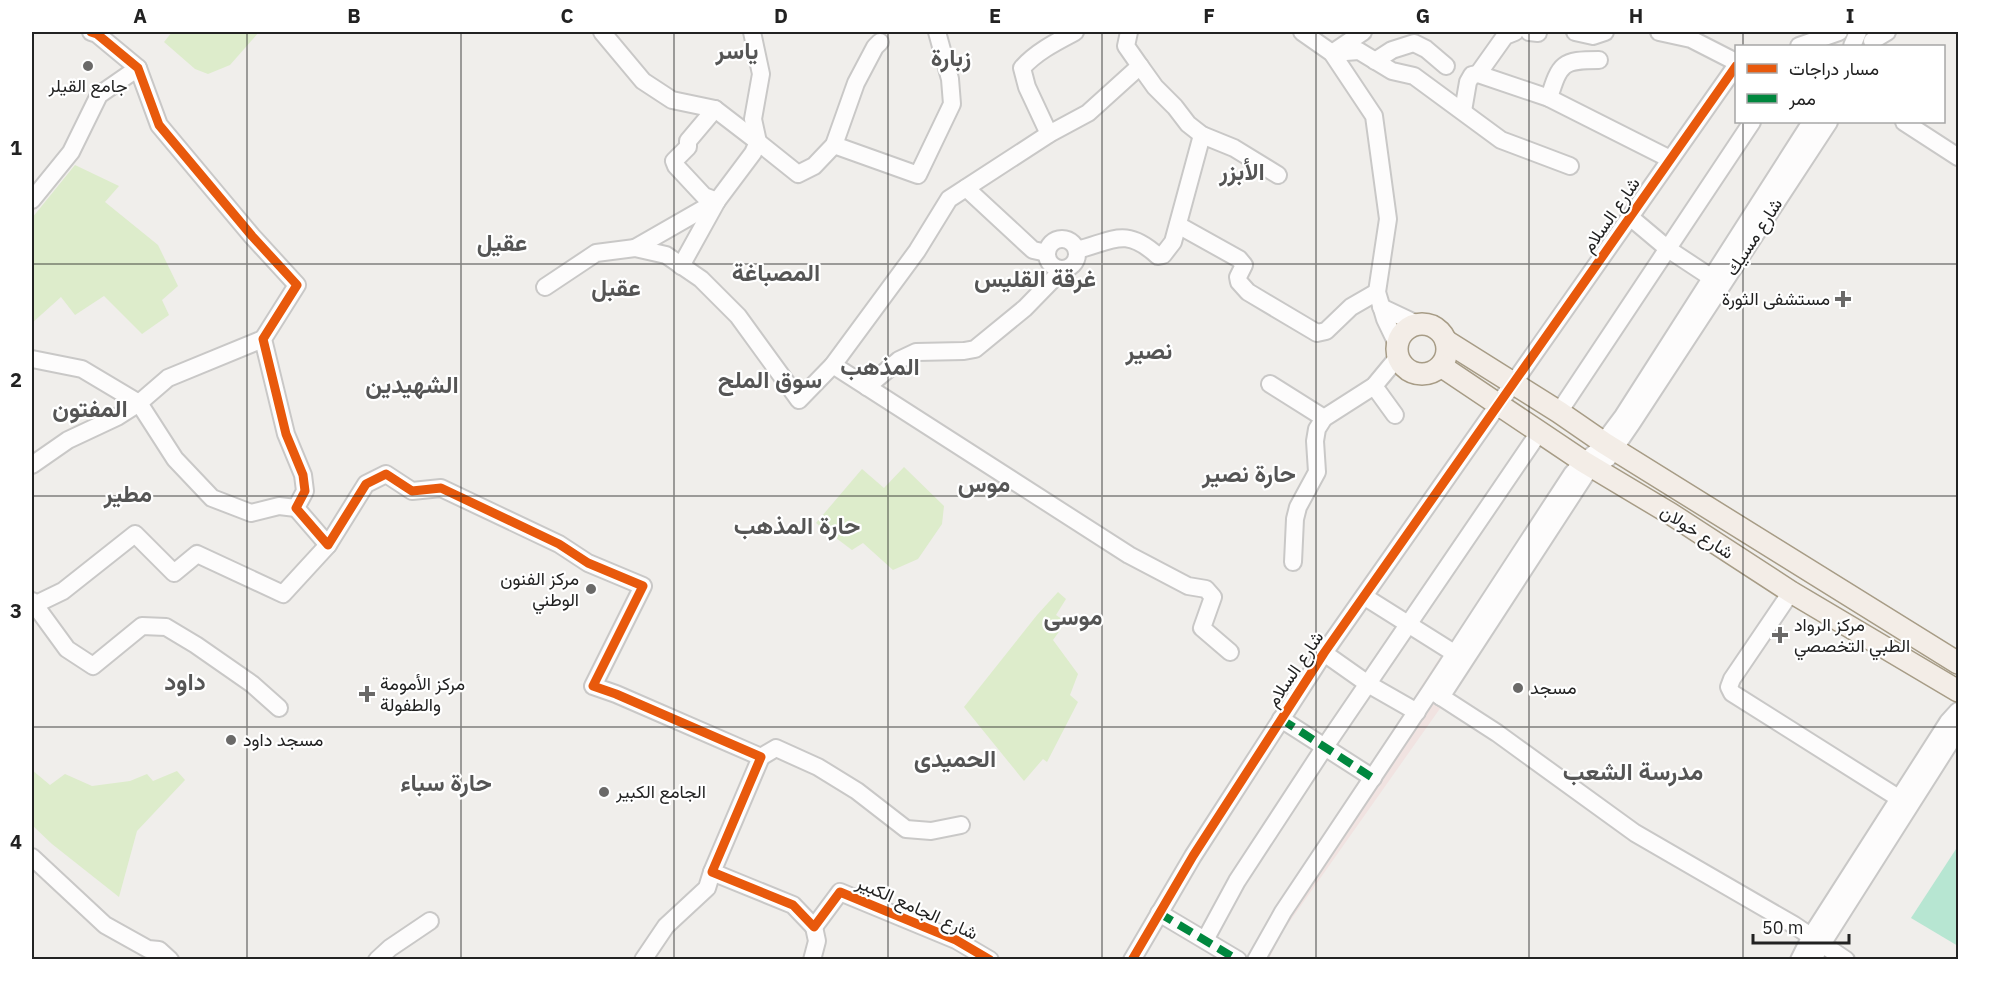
<svg xmlns="http://www.w3.org/2000/svg" width="1990" height="991" viewBox="0 0 1990 991" font-family="'IBM Plex Sans',Vazirmatn,sans-serif">
	<style>
		.commercial { fill: #f1e3e1 }
		.grass { fill: #ddeccb }
		.pitch { fill: #b7e6d2 }
		.lines { fill: none; stroke-linecap: round; stroke-linejoin: round }
		.minor-casing { stroke: #c9c8c7; stroke-width: 20 }
		.major-casing { stroke: #a79c86; stroke-width: 24 }
		.minor { stroke: #fdfcfc; stroke-width: 16 }
		.major { stroke: #f3ede7; stroke-width: 21 }
		.quiet { stroke: #00873e; stroke-width: 8; stroke-dasharray: 15 8; stroke-linecap: butt }
		.cycleway-casing { stroke: #fff; stroke-width: 13 }
		.cycleway { stroke: #e8590c; stroke-width: 9 }
		.grid { fill: none; stroke: #222; stroke-width: 1.5; stroke-opacity: 0.55 }
		.poi-dot { fill: #6a6968; stroke: #fff; stroke-width: 2 }
		.labels { text-anchor: middle; stroke-width: 4.5; stroke-linejoin: round; paint-order: stroke }
		.poi-label { font-size: 18px; fill: #222; stroke: #fff; text-anchor: start }
		.street-label { font-size: 18px; fill: #222; stroke: #fff }
		.district-label { font-size: 24px; font-weight: bold; fill: #555; stroke: #fff }
		.neatline { fill: none; stroke: #222; stroke-width: 2 }
		.grid-label { font-size: 20px; text-anchor: middle; font-weight: bold; fill: #222 }
	</style>
	<rect width="100%" height="100%" fill="#f0eeeb"/>
	<path class="commercial" d="M1446,648L1470,666L1283,931L1269,959L1244,960Z"/>
	<g class="grass">
		<path d="M172,32H259L230,65L208,74L195,69L164,42Z"/>
		<path d="M75,165L119,186L105,202L158,245L178,286L162,300L169,315L142,334L104,296L75,315L61,297L32,323V218Z"/>
		<path d="M904,467L944,506L942,524L918,559L893,570L863,543L852,550L816,523L862,469L884,488Z"/>
		<path d="M1058,592L1066,599L1056,615L1066,622L1053,640L1078,674L1070,695L1078,702L1047,762L1043,759L1024,781L964,707L1037,615Z"/>
		<path d="M32,770L50,785L65,774L92,786L130,781L147,774L153,781L177,771L185,780L137,831L119,897L52,844L32,825Z"/>
	</g>
	<path class="pitch" d="M1958,846V946L1911,918Z"/>
	<g class="lines">
		<defs>
			<g id="minor">
				<path d="M91,32L97,34L138,68L159,125L252,236L297,285L263,339L286,434L303,475L305,491L296,508L328,545L366,484L386,474L412,491L441,488L559,544L588,563L643,586L593,686L616,694L761,757L712,872L793,905L814,927L840,892L956,940L990,960"/>
				<path d="M602,32L643,81L672,100L715,109L758,142"/>
				<path d="M752,32L761,74L753,119L758,142"/>
				<path d="M1302,32L1332,53L1374,116L1388,219L1377,292L1385,319L1397,344"/>
				<path d="M1363,32L1332,53L1359,51L1392,71L1414,76L1501,140L1570,166"/>
				<path d="M1529,32L1538,33"/>
				<path d="M1575,32L1593,36L1605,32"/>
				<path d="M1659,32L1691,39L1736,62"/>
				<path d="M1872,41L1887,32"/>
				<path d="M1799,46L1839,32"/>
				<path d="M1852,46L1858,32"/>
				<path d="M1375,61L1392,50L1414,43L1426,49L1446,66"/>
				<path d="M1140,66L1155,87L1175,107L1188,124L1202,135L1234,148L1278,175"/>
				<path d="M1478,74L1505,36L1515,32"/>
				<path d="M1549,98C1560,63 1562,60 1599,60"/>
				<path d="M715,109L688,141V147L674,161L676,166L704,196L717,201"/>
				<path d="M1463,111L1468,82L1472,75L1478,74L1549,98L1670,159"/>
				<path d="M1904,122L1958,157"/>
				<path d="M1049,134L1027,87L1022,68C1036,52 1056,42 1075,32"/>
				<path d="M834,145L918,175L952,104L950,79L937,32"/>
				<path d="M966,188L1033,250L1047,253"/>
				<path d="M32,200L71,152L99,95L138,68"/>
				<path d="M1630,217L1668,249L1712,278"/>
				<path d="M1178,225L1239,259L1244,265L1238,277L1239,282L1248,292L1317,333L1326,331L1351,307L1377,292"/>
				<circle cx="1062" cy="254" r="15"/>
				<path d="M635,248L717,201"/>
				<path d="M1077,250C1113,241 1125,226 1158,256L1163,255L1173,242L1202,135"/>
				<path d="M681,266L717,201L753,153L758,142L798,174L814,166L834,145L856,83L875,47L880,42"/>
				<path d="M545,287L596,253L635,248L666,255L701,279L738,316L799,400L833,365L917,251L949,199L1049,134L1088,113L1140,66L1126,46L1129,32"/>
				<path d="M1381,307L1417,324"/>
				<path d="M32,359L82,369L139,403L175,459L212,498L251,513L279,506L296,508"/>
				<path d="M833,365L1129,555L1188,586L1206,589L1213,597L1202,628L1230,652"/>
				<path d="M1270,384L1324,418"/>
				<path d="M1374,386L1395,415"/>
				<path d="M867,387L899,360L916,352L964,351L975,349L1025,308L1063,269"/>
				<path d="M1559,412L1752,122"/>
				<path d="M32,465L68,440L117,417L139,403L168,378L263,339"/>
				<path d="M1293,562L1295,519L1298,507L1317,472L1315,441L1317,429L1324,418L1374,386L1398,357"/>
				<path d="M1791,592L1732,679L1729,687L1732,693L1900,799"/>
				<path d="M1365,597L1454,653"/>
				<path d="M32,601L67,649L93,666L142,626L166,627L196,645L252,684L279,708"/>
				<path d="M32,606L63,591L135,534L174,573L197,554L283,594L328,545"/>
				<path d="M1324,653L1368,684L1417,712"/>
				<path d="M1432,691L1497,733L1635,833L1794,925L1846,960"/>
				<path d="M1441,697L1588,471L1608,458L1632,423L1829,122"/>
				<path d="M1281,719L1373,778"/>
				<path d="M761,757L776,748L818,767L857,791L906,829L931,831L961,825"/>
				<path d="M32,857L105,925L148,949L159,950L170,960"/>
				<path d="M1159,913L1238,960"/>
				<path d="M1205,940L1237,881L1324,748L1540,431"/>
				<path d="M377,960L390,948L430,921"/>
				<path d="M643,960L666,926L707,888L712,872"/>
				<path d="M812,960L817,941L814,927"/>
				<path d="M1132,960L1193,856L1324,653L1736,66"/>
				<path d="M1256,960L1283,912L1431,690L1572,474L1581,464L1596,452L1623,416L1811,122"/>
				<path d="M1799,960L1811,936L1948,722L1958,711"/>
				<path d="M1812,960L1958,730"/>
			</g>
			<g id="major">
				<circle cx="1422" cy="349" r="25"/>
				<path d="M1446,341L1559,412L1604,443L1958,663"/>
				<path d="M1441,366L1584,462L1671,514L1791,592L1958,691"/>
			</g>
		</defs>
		<use href="#minor" class="minor-casing"/>
		<use href="#major" class="major-casing"/>
		<use href="#minor" class="minor"/>
		<use href="#major" class="major"/>
		<g class="quiet">
			<path d="M1281,719L1373,778"/>
			<path d="M1159,913L1238,960"/>
		</g>
		<defs>
			<g id="cycleway">
				<path d="M91,32L97,34L138,68L159,125L252,236L297,285L263,339L286,434L303,475L305,491L296,508L328,545L366,484L386,474L412,491L441,488L559,544L588,563L643,586L593,686L616,694L761,757L712,872L793,905L814,927L840,892L956,940L990,960"/>
				<path d="M1132,960L1193,856L1324,653L1736,66"/>
			</g>
		</defs>
		<use href="#cycleway" class="cycleway-casing"/>
		<use href="#cycleway" class="cycleway"/>
	</g>
	<path class="grid" d="M247,32V960M461,32V960M674,32V960M888,32V960M1102,32V960M1316,32V960M1529,32V960M1743,32V46M1743,122V960M32,264H1958M32,496H1958M32,727H1958"/>
	<g class="poi-dot">
		<circle cx="88" cy="66" r="6"/>
		<path d="M1840 290h6v6h6v6h-6v6h-6v-6h-6v-6h6z"/>
		<circle cx="591" cy="589" r="6"/>
		<path d="M1777 626h6v6h6v6h-6v6h-6v-6h-6v-6h6z"/>
		<circle cx="1518" cy="688" r="6"/>
		<path d="M364 685h6v6h6v6h-6v6h-6v-6h-6v-6h6z"/>
		<circle cx="231" cy="740" r="6"/>
		<circle cx="604" cy="792" r="6"/>
	</g>
	<g class="labels">
		<g class="poi-label">
			<text x="88" y="92" text-anchor="middle">جامع القيلر</text>
			<text x="1830" y="305" text-anchor="end">مستشفى الثورة</text>
			<text x="579" y="585" text-anchor="end">مركز الفنون<tspan x="579" dy="21">الوطني</tspan></text>
			<text x="1794" y="631">مركز الرواد<tspan x="1794" dy="21">الطبي التخصصي</tspan></text>
			<text x="380" y="690">مركز الأمومة<tspan x="380" dy="21">والطفولة</tspan></text>
			<text x="1530" y="694">مسجد</text>
			<text x="243" y="746">مسجد داود</text>
			<text x="616" y="798">الجامع الكبير</text>
		</g>
		<g class="street-label">
			<text transform="translate(1611 215) rotate(-55)" y="6">شارع السلام</text>
			<text transform="translate(1754 237) rotate(-57)" y="6">شارع مسيك</text>
			<text transform="translate(1697 532) rotate(33)" y="6">شارع خولان</text>
			<text transform="translate(1295 669) rotate(-56)" y="6">شارع السلام</text>
			<text transform="translate(917 908) rotate(24)" y="6">شارع الجامع الكبير</text>
		</g>
		<g class="district-label">
			<text x="737" y="59">ياسر</text>
			<text x="951" y="66">زبارة</text>
			<text x="1242" y="180">الأبزر</text>
			<text x="502" y="251">عقيل</text>
			<text x="776" y="281">المصباغة</text>
			<text x="1035" y="287">غرقة القليس</text>
			<text x="616" y="296">عقبل</text>
			<text x="1149" y="359">نصير</text>
			<text x="880" y="375">المذهب</text>
			<text x="770" y="388">سوق الملح</text>
			<text x="412" y="393">الشهيدين</text>
			<text x="90" y="417">المفتون</text>
			<text x="1249" y="482">حارة نصير</text>
			<text x="984" y="492">موس</text>
			<text x="128" y="502">مطير</text>
			<text x="797" y="534">حارة المذهب</text>
			<text x="1073" y="625">موسى</text>
			<text x="185" y="690">داود</text>
			<text x="955" y="767">الحميدى</text>
			<text x="1633" y="780">مدرسة الشعب</text>
			<text x="446" y="791">حارة سباء</text>
		</g>
	</g>
	<rect width="1990" height="991" fill="none" stroke="#ffffff" stroke-width="66"/>
	<rect x="1735" y="45" width="210" height="78" fill="#ffffff" stroke="#a7a7a7" stroke-width="1.5"/>
	<rect x="1747" y="64" width="30" height="9" fill="#e8590c" stroke="#a7a7a7" stroke-width="1.5"/>
	<text x="1789" y="75" font-size="18" fill="#222222">مسار دراجات</text>
	<rect x="1747" y="94" width="30" height="9" fill="#00873e" stroke="#a7a7a7" stroke-width="1.5"/>
	<text x="1789" y="105" font-size="18" fill="#222222">ممر</text>
	<path d="M1753 934v9h96v-9" fill="none" stroke="#222222" stroke-width="3"/>
	<text x="1762" y="934" font-size="18" fill="#222222" stroke="#ffffff" stroke-width="4.5" paint-order="stroke">50 m</text>
	<rect x="33" y="33" width="1924" height="925" class="neatline"/>
	<g class="grid-label">
		<text x="140" y="23">A</text>
		<text x="354" y="23">B</text>
		<text x="567" y="23">C</text>
		<text x="781" y="23">D</text>
		<text x="995" y="23">E</text>
		<text x="1209" y="23">F</text>
		<text x="1423" y="23">G</text>
		<text x="1636" y="23">H</text>
		<text x="1850" y="23">I</text>
		<text x="16" y="155">1</text>
		<text x="16" y="387">2</text>
		<text x="16" y="618">3</text>
		<text x="16" y="849">4</text>
	</g>
</svg>
